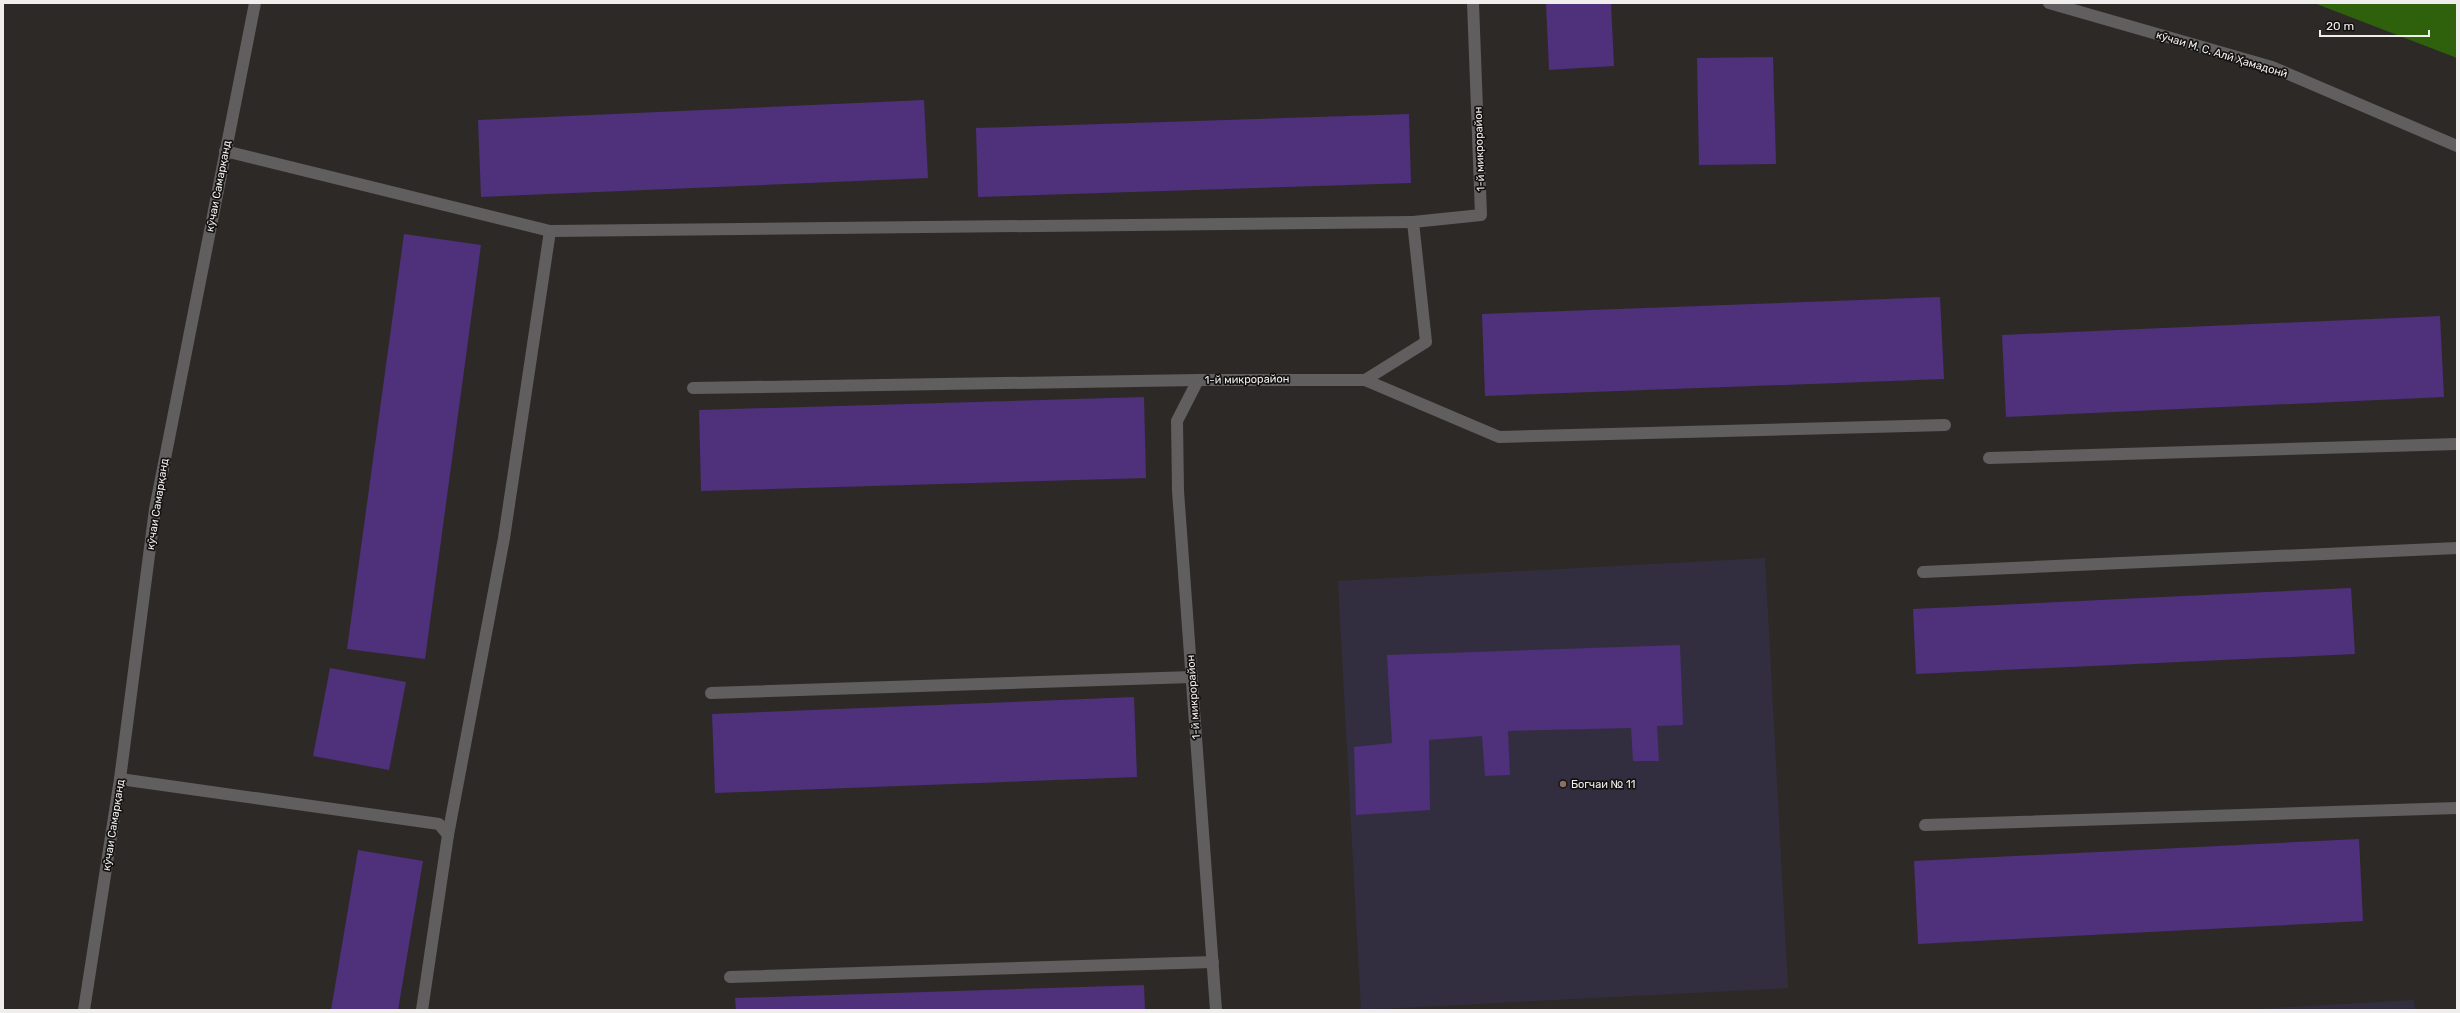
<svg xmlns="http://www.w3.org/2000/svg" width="2460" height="1013" viewBox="0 0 2460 1013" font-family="Rubik,sans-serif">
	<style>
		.education { fill: #332e3f }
		.forest { fill: #2f610d }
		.building { fill: #4e307b }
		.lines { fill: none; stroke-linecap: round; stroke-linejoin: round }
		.minor { stroke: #605e5e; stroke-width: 12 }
		.education-dot { fill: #8d6e63; stroke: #141211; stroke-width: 1.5 }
		.labels { text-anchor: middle; stroke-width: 3.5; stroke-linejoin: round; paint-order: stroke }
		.street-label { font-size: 11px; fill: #f0eeec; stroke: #141211 }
		.poi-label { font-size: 11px; fill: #f0eeec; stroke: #141211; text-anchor: start }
	</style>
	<rect width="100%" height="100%" fill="#2d2927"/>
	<g class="education">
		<path d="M1765,558L1788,988L1361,1010L1338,581Z"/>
		<path d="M2414,1000L2415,1010H2238Z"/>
	</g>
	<path class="forest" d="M2314,3H2457V58Z"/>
	<g class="building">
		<path d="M1546,3H1611L1614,66L1549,70Z"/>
		<path d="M1773,57L1776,164L1699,165L1697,58Z"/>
		<path d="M924,100L928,178L481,197L478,120Z"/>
		<path d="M1409,114L1411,183L978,197L976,128Z"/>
		<path d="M404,234L481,245L425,659L347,649Z"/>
		<path d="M1940,297L1944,379L1485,396L1482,314Z"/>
		<path d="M2440,316L2444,397L2006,417L2002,335Z"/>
		<path d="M1144,397L1146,478L701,491L699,410Z"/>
		<path d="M2351,588L2355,654L1916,674L1913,609Z"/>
		<path d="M1680,645L1683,725L1657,726L1659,761H1633L1631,728L1508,731L1510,775L1485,776L1482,736L1429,740L1430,810L1356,815L1354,747L1392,743L1387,655Z"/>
		<path d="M330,668L406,682L389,770L313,756Z"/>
		<path d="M1134,697L1137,777L715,793L712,714Z"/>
		<path d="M2359,839L2363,921L1918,944L1914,861Z"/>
		<path d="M358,850L423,861L398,1010H331Z"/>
		<path d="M1144,985L1145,1010H736L735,998Z"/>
	</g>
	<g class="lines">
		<g class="minor">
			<path d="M2049,3L2272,67L2457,146"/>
			<path d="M225,151L550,231L1413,222"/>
			<path d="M1365,380L1499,437L1945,425"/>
			<path d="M693,388L1198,380"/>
			<path d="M1989,458L2457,444"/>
			<path d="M1923,572L2457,548"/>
			<path d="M711,693L1192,677"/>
			<path d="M120,779L439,824L448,835L422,1010"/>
			<path d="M1925,825L2457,808"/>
			<path d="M448,835L504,538L550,231"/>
			<path d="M730,977L1213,962"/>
			<path d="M84,1010L120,779L155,509L255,3"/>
			<path d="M1216,1010L1178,491L1177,421L1198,380H1365L1426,342L1413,222L1481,215L1473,3"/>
		</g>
	</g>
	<circle class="education-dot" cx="1563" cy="784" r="4"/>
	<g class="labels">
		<g class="street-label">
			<text transform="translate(2222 54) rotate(17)" y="4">кӯчаи М. С. Алӣ Ҳамадонӣ</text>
			<text transform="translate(1479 149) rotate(-92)" y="4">1-й микрорайон</text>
			<text transform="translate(218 186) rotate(-79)" y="4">кӯчаи Самарқанд</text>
			<text transform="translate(1247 379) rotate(-1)" y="4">1-й микрорайон</text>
			<text transform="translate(157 504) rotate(-81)" y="4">кӯчаи Самарқанд</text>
			<text transform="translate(1193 697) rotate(-94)" y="4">1-й микрорайон</text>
			<text transform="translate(113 825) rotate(-81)" y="4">кӯчаи Самарқанд</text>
		</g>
		<g class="poi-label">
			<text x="1571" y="788">Богчаи № 11</text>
		</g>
	</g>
	<rect width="2460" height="1013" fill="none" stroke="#f0eeec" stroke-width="8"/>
	<path d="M2320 30v6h109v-6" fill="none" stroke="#f0eeec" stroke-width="2"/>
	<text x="2326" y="30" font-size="12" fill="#f0eeec" stroke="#141211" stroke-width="3" paint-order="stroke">20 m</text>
</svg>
